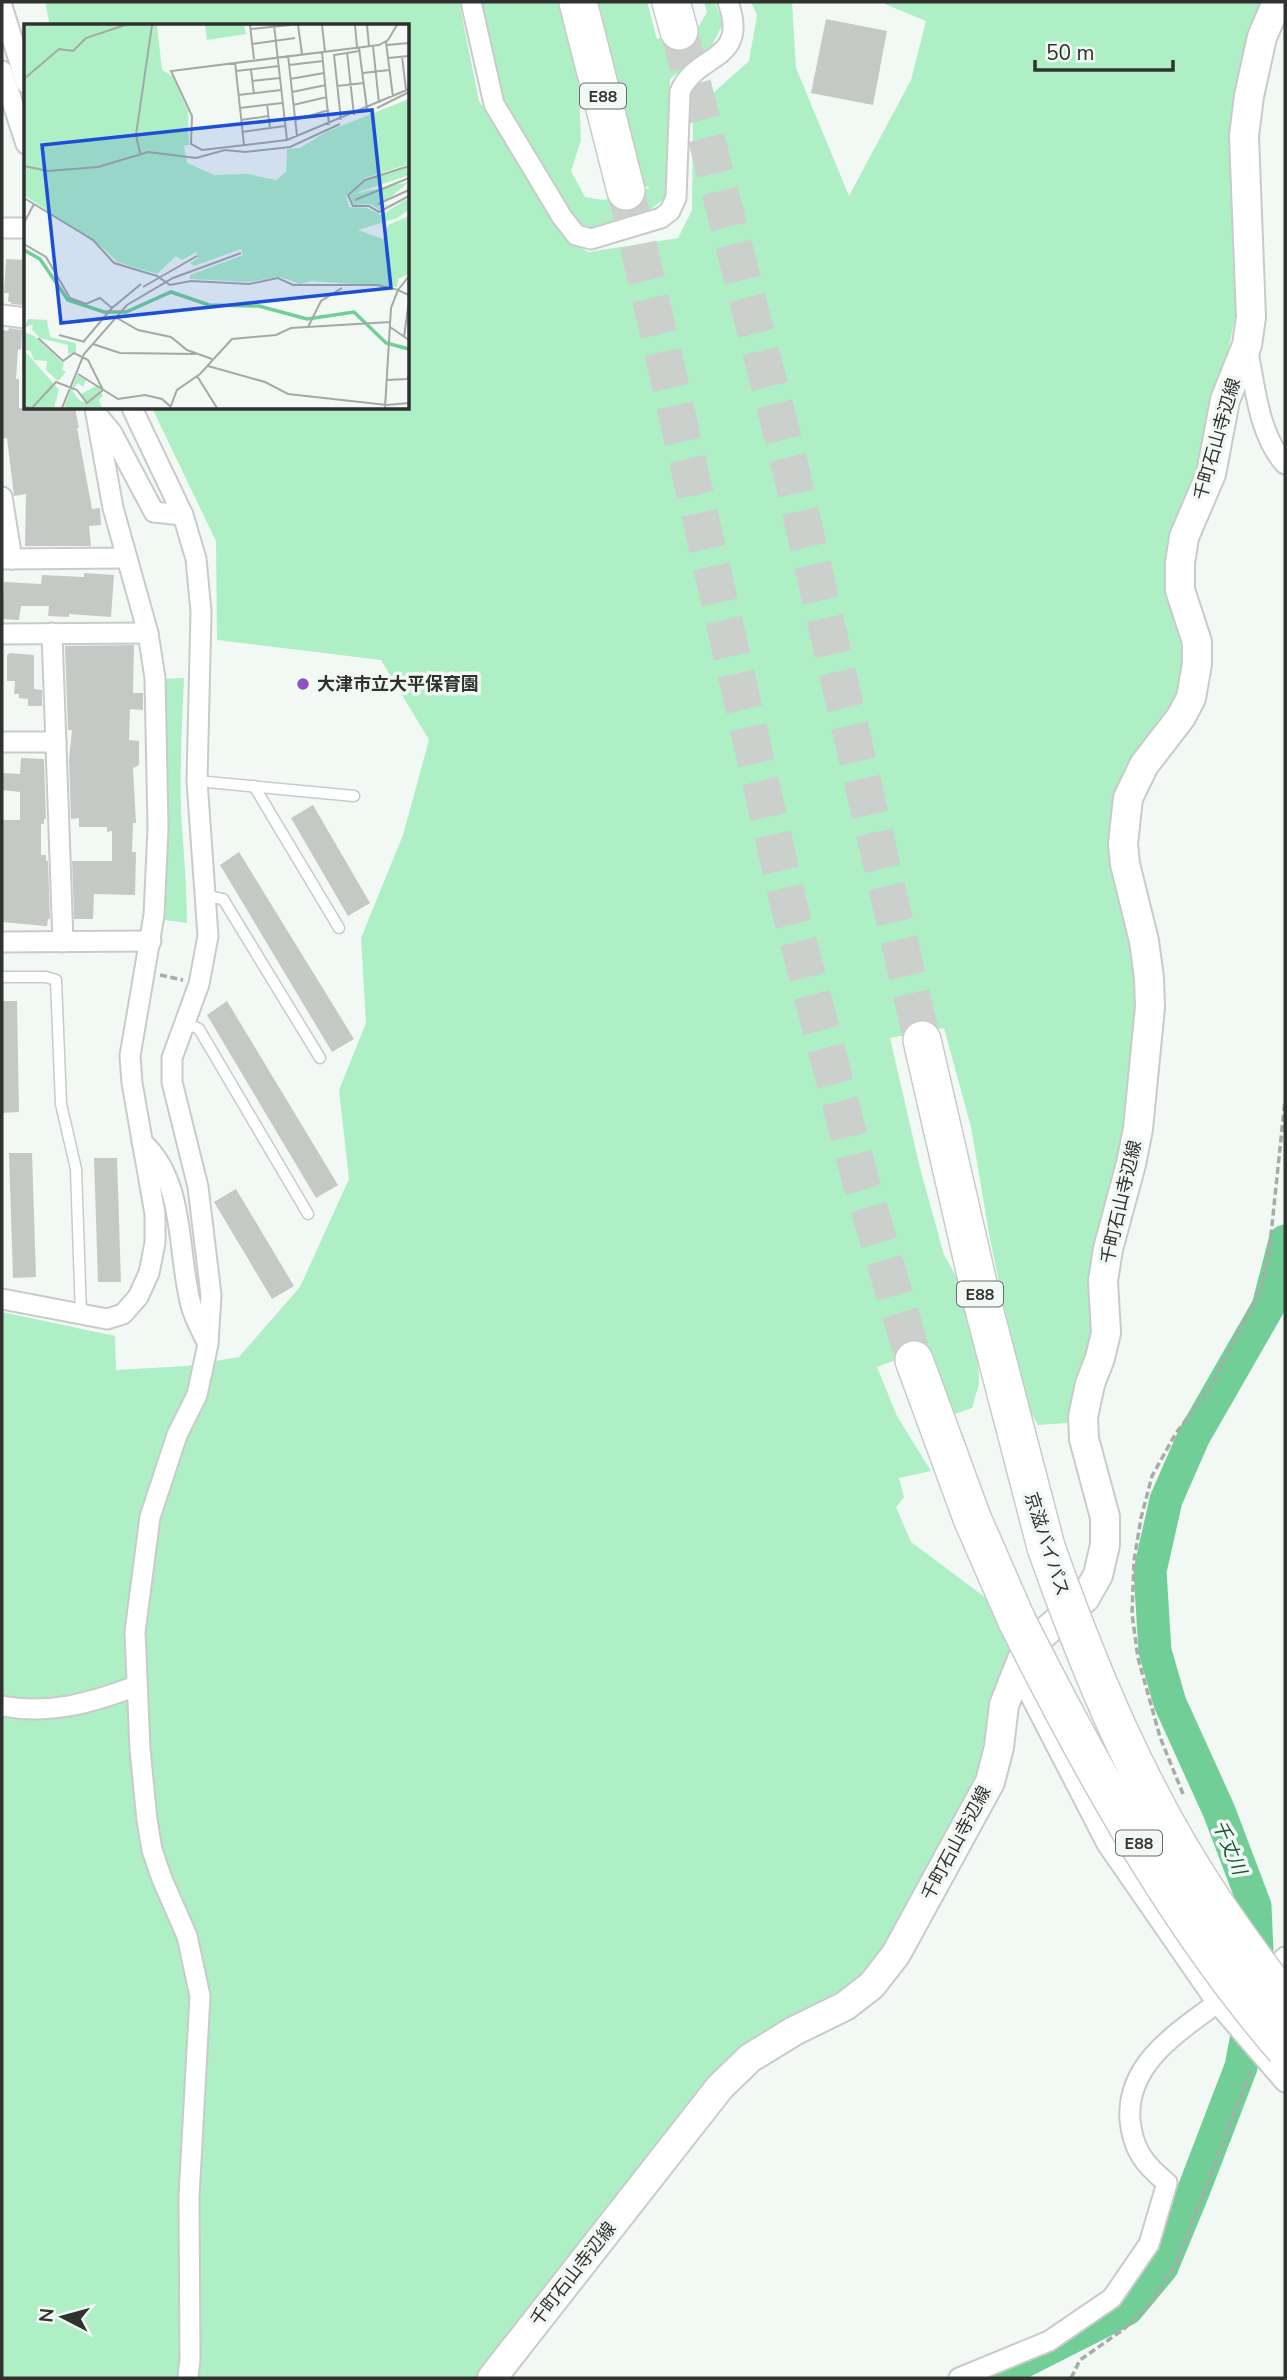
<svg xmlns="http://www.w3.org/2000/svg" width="1287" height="2380" viewBox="0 0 1287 2380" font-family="'Nunito Sans','Noto Sans JP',sans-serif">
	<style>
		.green { fill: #aeefc6 }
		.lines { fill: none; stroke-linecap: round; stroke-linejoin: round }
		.river { stroke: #72ce97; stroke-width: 33 }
		.building { fill: #c4c9c6 }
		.highway-tunnel { stroke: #cbd0cd; stroke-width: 37; stroke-dasharray: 37 18; stroke-linecap: butt }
		.lane-casing { stroke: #c7ccc9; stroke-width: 13 }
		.street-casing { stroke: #c7ccc9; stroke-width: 23 }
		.secondary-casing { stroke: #c7ccc9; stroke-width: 32 }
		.highway-casing { stroke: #c7ccc9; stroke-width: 40 }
		.path { stroke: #a8aca9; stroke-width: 3.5; stroke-dasharray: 7 3.5; stroke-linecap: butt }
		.lane { stroke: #fff; stroke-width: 10 }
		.street { stroke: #fff; stroke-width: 19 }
		.secondary { stroke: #fff; stroke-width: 28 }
		.highway { stroke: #fff; stroke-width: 37 }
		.highway-bridge-casing { stroke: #c7ccc9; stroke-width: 40; stroke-linecap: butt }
		.highway-bridge { stroke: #fff; stroke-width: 37 }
		.poi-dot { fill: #9050c6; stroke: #f2f8f4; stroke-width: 2.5 }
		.labels { text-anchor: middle; stroke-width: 7; stroke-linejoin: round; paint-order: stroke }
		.shield { fill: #f2f8f4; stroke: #6a6d6b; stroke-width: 2 }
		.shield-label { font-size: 16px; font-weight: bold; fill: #303230 }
		.street-label { font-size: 18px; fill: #303230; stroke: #f2f8f4 }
		.poi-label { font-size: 18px; font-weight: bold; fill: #303230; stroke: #f2f8f4; text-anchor: start }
		.water-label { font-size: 19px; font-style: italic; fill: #145936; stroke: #f2f8f4 }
		.inset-river { fill: none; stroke: #72ce97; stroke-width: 3.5 }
		.inset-road { fill: none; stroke: #a4a9a6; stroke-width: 2 }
		.view { fill: #1d4ed8; fill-opacity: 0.15; stroke: #1d4ed8; stroke-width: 3.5 }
		.inset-edge { fill: none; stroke: #303230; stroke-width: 3.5 }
	</style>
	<rect width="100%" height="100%" fill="#f2f8f4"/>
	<g class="green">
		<path d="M45,2H459L479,101L566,241L589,252L678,238L692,210L693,111L749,61L757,15L751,2H792L796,68L849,196L911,80L926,21L880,2H1267L1241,289L1227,356L1209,416L1194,494L1190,649L1181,688L1121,784L1133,943L1136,1020L1129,1104L1097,1321L1075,1411L1067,1423L1038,1425L1024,1401L990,1239L971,1127L944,1028L890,1038L920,1168L944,1255L961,1285L978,1349L979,1384L972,1408L952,1415L937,1389L929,1348L877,1367L897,1416L931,1471L899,1478L904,1497L896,1507L911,1542L986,1598L1012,1656L983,1764L957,1822L895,1938L851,1985L787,2018L726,2067L477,2378H2V1312L115,1336L116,1370L187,1366L239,1357L300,1287L349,1179L339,1090L366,1023L361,938L403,835L429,740L381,660L217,640L216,541L152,408H408V26H50Z"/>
		<path d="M477,2H560L578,70L581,140L571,171L585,197L604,200L650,188L640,183L595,2H647L657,39L698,28L707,12L704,2H715L723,24L712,45L670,79L666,198L642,215L584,229L552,192L498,97Z"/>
		<path d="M184,678C182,722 180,765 181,809C183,847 187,885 187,923L165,920C170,839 164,760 160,679Z"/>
	</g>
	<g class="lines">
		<path class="river" d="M991,2378L1127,2309L1162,2267L1193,2192L1241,2067L1258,1976L1255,1906L1219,1811L1170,1703L1155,1651L1150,1571L1166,1500L1194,1436L1268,1307L1285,1241"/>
	</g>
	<g class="building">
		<path d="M826,19L887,31L873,105L811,93Z"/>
		<path d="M6,259L26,260V304L23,305L11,304V302H8L9,293H4Z"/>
		<path d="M9,328L22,330L21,350L18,349L16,379H19V408H75L79,428H77L92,509L100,508L101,525L89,526L91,546H25L26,494L14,496L7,438L2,439V330L8,331Z"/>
		<path d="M84,573L114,575L111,617L69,614V617L48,616L49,606H21L19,620L2,619L4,582L41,584L42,575L84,577Z"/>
		<path d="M134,645L133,693H143V710L130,709L129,740L139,741V765L133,768L136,823H133L132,852H136L135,895L94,894L93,919H74L72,861H112V831L107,832V827H79V818L71,819L69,759L72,730H68L65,646Z"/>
		<path d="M10,653L34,655V689L42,690V706H28V699L19,698V694H14L15,681H7V655Z"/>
		<path d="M21,758L44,759L46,819H44V824H41V855H46V861H48L50,919H48L47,926H45L2,922V820H20V792L2,790V773L20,774Z"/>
		<path d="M313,805L370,903L348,916L291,818Z"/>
		<path d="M239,852L354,1039L332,1052L220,865Z"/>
		<path d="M2,1001H17L19,1112L2,1113Z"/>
		<path d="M227,1001L338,1185L316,1198L207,1015Z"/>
		<path d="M9,1153H32L36,1277L13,1278Z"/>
		<path d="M94,1158H117L121,1282H98Z"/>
		<path d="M236,1189L294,1286L272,1299L214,1202Z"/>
	</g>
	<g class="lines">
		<g class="highway-tunnel">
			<path d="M679,31L788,458L922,1040"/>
			<path d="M626,191L788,902L859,1175L914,1360"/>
		</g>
		<defs>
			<g id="lane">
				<path d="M197,781L354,796"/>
				<path d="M254,786L339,928"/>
				<path d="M206,896L223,899L320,1058"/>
				<path d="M2,977H46L56,980L61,1104L76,1169L81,1315"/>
				<path d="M184,1022L199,1029L308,1214"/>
			</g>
			<g id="street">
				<path d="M471,2L494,104L562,217L576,235L591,239L661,218L670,211L676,198L680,92C696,52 750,63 728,2"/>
				<path d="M2,6L26,83"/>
				<path d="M2,71L26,144"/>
				<path d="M2,228H26"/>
				<path d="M2,315L26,318"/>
				<path d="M1247,347C1255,385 1258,434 1285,464"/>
				<path d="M132,408L183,515L196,559L201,612L197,781L208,936L199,984L172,1058V1082L198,1187L211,1295L208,1344L197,1395L177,1435L150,1517L135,1632L140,1749L147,1820L152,1850L162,1879L187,1936L200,1996L189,2197L190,2359L188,2378"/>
				<path d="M99,417L112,433L154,512L183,515"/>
				<path d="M2,497L12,559"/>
				<path d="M2,559L127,558"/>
				<path d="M52,633L63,942"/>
				<path d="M2,634L148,633"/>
				<path d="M2,742H56"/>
				<path d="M2,942L151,941"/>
				<path d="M142,1142C186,1181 177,1253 191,1305C194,1317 200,1328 206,1340"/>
				<path d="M2,1299L107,1319L123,1314L138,1297L149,1273L155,1243V1214L132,1083L130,1056L154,915L158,828L155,678L148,633L113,508L95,408"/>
				<path d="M1013,1679L1029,1693L1107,1844L1217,2003"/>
				<path d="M2,1706C49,1715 91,1703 136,1686"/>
				<path d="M1285,1957L1282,1960L1285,1965"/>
				<path d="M959,2378L1049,2341L1112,2298L1149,2244L1167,2183C1144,2164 1133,2150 1130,2120C1126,2064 1177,2033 1217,2003L1285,2082"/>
			</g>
			<path id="secondary" d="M492,2378L720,2087L750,2058L794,2031L845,2006L872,1985L896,1954L990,1782L999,1747L1004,1705L1023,1657L1044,1633L1085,1598L1098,1575L1105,1545V1517L1084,1439L1083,1417L1090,1384L1100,1358L1106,1333L1103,1281L1108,1249L1131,1164L1138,1129L1150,1007L1149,978L1144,941L1125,864L1123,844L1128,798L1144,765L1181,717L1191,698L1197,664V642L1180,590V563L1184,537L1211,474L1225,400L1247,345L1251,317L1244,136L1249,96L1262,37L1277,2"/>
			<g id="highway">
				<path d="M578,2L626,191"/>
				<path d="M671,2L679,31"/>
				<path d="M922,1040L982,1301L1046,1547"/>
				<path d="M914,1360L972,1518L1017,1621"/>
			</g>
		</defs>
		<use href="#lane" class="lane-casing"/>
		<use href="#street" class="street-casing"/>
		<use href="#secondary" class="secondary-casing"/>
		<use href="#highway" class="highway-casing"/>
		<g class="path">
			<path d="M160,975L183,980"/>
			<path d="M1183,1794L1160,1737L1138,1658L1132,1614L1134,1561L1141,1518L1152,1476L1176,1433L1210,1388L1261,1290L1269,1254L1285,1100"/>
			<path d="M1071,2378L1080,2360L1124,2329L1152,2302L1178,2260L1251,2070"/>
		</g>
		<use href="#lane" class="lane"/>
		<use href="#street" class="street"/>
		<use href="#secondary" class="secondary"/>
		<use href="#highway" class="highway"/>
		<defs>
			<g id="highway-bridge">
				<path d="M1046,1547C1089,1669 1139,1790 1211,1898C1234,1933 1260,1967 1285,2002"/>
				<path d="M1017,1621C1092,1770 1176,1923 1285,2049"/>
			</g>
		</defs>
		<use href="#highway-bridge" class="highway-bridge-casing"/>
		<use href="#highway-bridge" class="highway-bridge"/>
	</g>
	<circle class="poi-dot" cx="303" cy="684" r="7"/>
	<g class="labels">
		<g class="shield">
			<rect x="580" y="83.5" width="46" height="25" rx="5"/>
			<rect x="957" y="1281.5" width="46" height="25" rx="5"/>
			<rect x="1116" y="1830.5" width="46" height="25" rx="5"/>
		</g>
		<g class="shield-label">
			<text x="603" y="102">E88</text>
			<text x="980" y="1300">E88</text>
			<text x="1139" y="1849">E88</text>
		</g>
		<g class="street-label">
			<text transform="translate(1217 439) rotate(-74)" y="6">千町石山寺辺線</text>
			<text transform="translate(1121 1202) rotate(-77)" y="6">千町石山寺辺線</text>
			<text transform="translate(1047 1544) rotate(72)" y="6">京滋バイパス</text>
			<text transform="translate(956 1843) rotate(-62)" y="6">千町石山寺辺線</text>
			<text transform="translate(573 2274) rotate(-52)" y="6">千町石山寺辺線</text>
		</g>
		<g class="poi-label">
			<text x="317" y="690">大津市立大平保育園</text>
		</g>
		<g class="water-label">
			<text transform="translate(1230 1847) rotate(67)" y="7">千丈川</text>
		</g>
	</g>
	<g transform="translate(24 24)">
		<rect width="385" height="385" fill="#f2f8f4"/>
		<path d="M0,1H133L138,46L148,52L164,87L165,121L160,122L163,139L190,151L223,150L252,156L262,148L263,125L276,124L302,108L385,75V140L341,154L322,171L325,183L343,184L357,191L385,174V186L373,194L334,206L359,215L364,201L385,192V250L374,255L373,263L288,257L276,260L256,253L223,258L166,255V251L219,231L217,225L170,242L166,239L174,234L172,228L158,236L152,232L133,250L93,238L80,225L0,171ZM181,1H220L222,10L183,16ZM385,142V151L329,170L385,158L354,183L366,180L355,186L347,180L330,181L325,170L342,156ZM4,295L23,296L26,313L52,319V328L44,330V321L16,314L8,306L9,300L0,304ZM1,308L10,312L40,340L38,346L42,348L34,357L22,346L23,337L10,336L6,326L1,327L35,366L30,384H0ZM53,351L62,356L59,363L54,359L48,366L56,377L62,378L57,370L74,361L79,372L75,376L78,384H40Z" fill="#aeefc6"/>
		<path class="inset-river" d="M0,226L16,235L44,276L80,288H102L147,268L185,281L235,282L283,295L330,288L362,319L385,325"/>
		<path class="inset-road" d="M226,1L230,35M250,1L263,116M274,1L278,30M298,1L301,27M331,1L333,23M343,1L345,22M373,1L364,16L355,21L147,47L168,92L167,120L178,126L263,116L385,65M227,5L266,1M362,18L369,73M228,20L271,14M363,21L385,19M349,22L355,79M335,24L343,85M298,28L305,101M323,28L330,91M264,31L273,112M378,32L382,66M364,34L385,32M211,38L220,121M265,41L299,37M227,46L230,70M212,47L255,42M339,49L365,46M0,55L35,25L49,27L62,14L101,1M266,55L300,49M228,57L256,54M313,62L340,59M268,68L302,61M214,71L257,66M243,80L246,104M269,81L303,73M216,84L258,79M353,84L385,68M217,96L245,92M271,96L305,86M317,96L310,31L335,27M218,108L261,102M116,129L112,111L128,1M0,142L24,147L74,143L124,128L172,134L201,126L221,128L266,123L316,100M385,142L341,156L324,171L329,182H345L355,188L385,172M0,174L69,216L90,239L133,252L146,261L167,257L225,260L254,254L269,261H353L374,266L385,252M331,176L385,154M354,180L385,166M0,199L10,180M0,220L22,233L46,274L62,280L76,274L88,284L60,317M119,263L173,232M88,284L117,260M93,294L114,306L147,313L163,326L188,335M284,303L297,277L318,264M366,303L385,316M35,311L61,318M380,313L385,276M69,320L96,329L172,330M184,342L241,358L264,370L363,381L385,379M54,350L94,375L121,371L138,375L147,383M173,352L193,384M363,356L383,355L385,351M0,383L8,384L32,358L53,366L63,379L79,366L64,336L50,329L39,337L14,314M38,384L60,330L103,281L149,254L217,229M146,384L153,366L176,350L208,315L252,311L267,304L366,298M361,384L367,284L374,266L385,271"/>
		<path class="view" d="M348,86L367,264L37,299L18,121Z"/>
		<rect width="385" height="385" class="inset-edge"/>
	</g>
	<rect width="1287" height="2380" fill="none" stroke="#303230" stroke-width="7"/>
	<g transform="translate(63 2317) rotate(276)" stroke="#f2f8f4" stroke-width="5" paint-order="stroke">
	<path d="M0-5L12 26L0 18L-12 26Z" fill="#303230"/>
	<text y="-10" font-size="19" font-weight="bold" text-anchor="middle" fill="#303230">N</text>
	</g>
	<path d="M1035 60v10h138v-10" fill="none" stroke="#303230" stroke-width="3.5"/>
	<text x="1046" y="60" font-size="21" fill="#303230" stroke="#f2f8f4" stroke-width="5" paint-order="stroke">50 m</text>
</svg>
